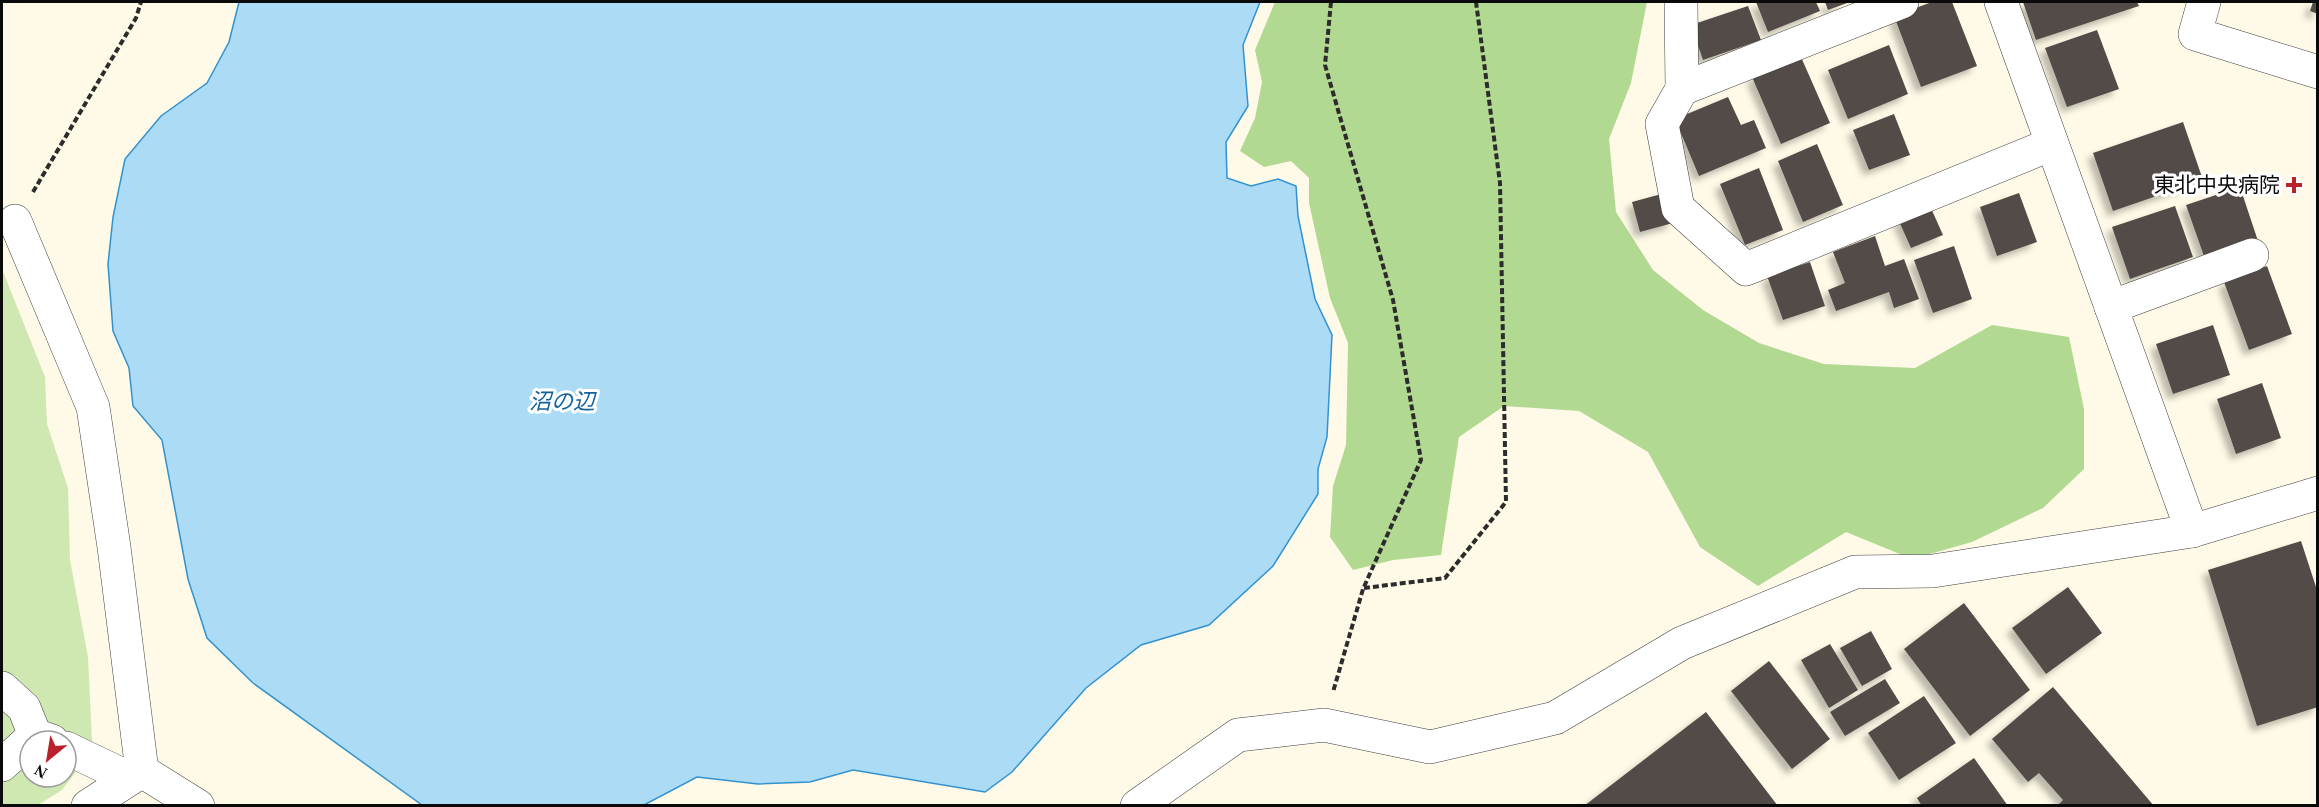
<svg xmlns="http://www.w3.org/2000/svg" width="2319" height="807" viewBox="0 0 2319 807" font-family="'Times New Roman','Noto Sans JP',serif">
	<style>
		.green { fill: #cfe8b2; fill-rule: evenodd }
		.forest { fill: #b2d991 }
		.water { fill: #acdbf6; stroke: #3292ce; stroke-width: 1.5 }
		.building { fill: #534b46; filter: url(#shadow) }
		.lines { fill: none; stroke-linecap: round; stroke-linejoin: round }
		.minor-casing { stroke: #3d3d3d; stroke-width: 34 }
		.path { stroke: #2c2c2c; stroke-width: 4; stroke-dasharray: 6 3; stroke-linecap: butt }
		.minor { stroke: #fff; stroke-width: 33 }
		.poi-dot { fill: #ba222b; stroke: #fff; stroke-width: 2 }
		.labels { text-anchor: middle; stroke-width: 6; stroke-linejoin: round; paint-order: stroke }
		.poi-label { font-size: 21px; fill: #0a0a0a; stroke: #fff; text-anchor: end }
		.water-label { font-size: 22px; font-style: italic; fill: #14629b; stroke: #fff }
	</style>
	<defs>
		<filter id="shadow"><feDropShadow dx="-5.5" dy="5.5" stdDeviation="3" flood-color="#0004"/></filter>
	</defs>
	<rect width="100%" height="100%" fill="#fffae7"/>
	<path class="green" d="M2,269L45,377L47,424L68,488L70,560L88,657L92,740L87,758L62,790L38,805H2ZM30,741H66V777H30Z"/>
	<path class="forest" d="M1275,2H1647L1631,83L1609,139L1616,212L1653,270L1703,310L1759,343L1824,364L1915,368L1992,325L2069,337L2084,409V469L2043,508L1972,542L1912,559L1846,532L1758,586L1700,547L1648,452L1579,411L1504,406L1459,437L1441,555L1393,560L1353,570L1330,537L1333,486L1346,445L1348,343L1330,298L1309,203V178L1291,161L1264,167L1240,151L1255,118L1262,82L1255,50Z"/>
	<path class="water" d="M239,2H1260L1243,45L1248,106L1226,142L1227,178L1251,186L1278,179L1296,186L1298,216L1315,299L1332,335L1327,437L1318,469V494L1273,566L1209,625L1141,645L1086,688L1012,772L985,792L853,770L810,782L758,784L697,777L644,805H422L253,683L207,638L188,579L162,440L133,406L129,368L113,331L108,264L113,217L125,159L161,116L207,83L229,42Z"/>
	<g class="building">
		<path d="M1756,2H1816L1820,11L1768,32Z"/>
		<path d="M1825,2H1850L1828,10Z"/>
		<path d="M1932,2H1952L1977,66L1921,87L1894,16Z"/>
		<path d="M2023,2H2137L2139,6L2036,40Z"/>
		<path d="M2313,2H2318V14L2310,11Z"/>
		<path d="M1748,6L1761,40L1703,60L1691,25Z"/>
		<path d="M2097,30L2119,89L2067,107L2045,48Z"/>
		<path d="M1889,45L1908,94L1848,119L1828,70Z"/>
		<path d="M1801,57L1830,123L1781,144L1752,77Z"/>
		<path d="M1728,97L1741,125L1754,120L1766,148L1699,176L1675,119Z"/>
		<path d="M1894,114L1910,155L1869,170L1853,130Z"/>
		<path d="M2183,122L2203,180L2113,211L2093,153Z"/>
		<path d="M1817,144L1843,205L1803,222L1778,161Z"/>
		<path d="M1759,168L1783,230L1745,245L1720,184Z"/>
		<path d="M2240,187L2258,241L2205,259L2186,205Z"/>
		<path d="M1665,193L1673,223L1640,232L1632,202Z"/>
		<path d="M2019,193L2037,242L1997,256L1980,207Z"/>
		<path d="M1930,206L1943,235L1911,248L1898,219Z"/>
		<path d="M2175,206L2193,257L2130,279L2112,227Z"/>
		<path d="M1875,236L1885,266L1904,259L1919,299L1894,308L1889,292L1836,311L1828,290L1845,283L1833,252Z"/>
		<path d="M1954,246L1972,299L1933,313L1914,260Z"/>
		<path d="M1810,262L1825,306L1783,320L1767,276Z"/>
		<path d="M2267,266L2292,334L2249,350L2224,282Z"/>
		<path d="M2213,325L2230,375L2173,394L2156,344Z"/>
		<path d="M2262,383L2281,438L2236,454L2217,399Z"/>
		<path d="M2301,541L2318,593V707L2257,726L2208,570Z"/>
		<path d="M2068,587L2102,633L2046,674L2012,628Z"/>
		<path d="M1964,603L2030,690L1970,736L1904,649Z"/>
		<path d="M1871,631L1892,669L1862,686L1840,648Z"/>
		<path d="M1830,644L1858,690L1829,708L1801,660Z"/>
		<path d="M1769,661L1830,739L1792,769L1731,691Z"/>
		<path d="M1885,679L1900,703L1845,736L1830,712Z"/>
		<path d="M2053,687L2154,806H2057L2063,800L2039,773L2028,782L1992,739Z"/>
		<path d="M1924,696L1956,743L1899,780L1868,733Z"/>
		<path d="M1706,712L1778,806H1584Z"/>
		<path d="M1974,758L2008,806H1922L1917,798Z"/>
	</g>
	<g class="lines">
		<defs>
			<g id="minor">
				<path d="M1681,2L1682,89"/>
				<path d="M1902,2L1682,89L1662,124L1678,208L1746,269L2052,144"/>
				<path d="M2001,2L2192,531"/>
				<path d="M2204,2L2195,34L2318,72"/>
				<path d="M15,221L93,407L114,547L142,771"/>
				<path d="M2111,307L2252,255"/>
				<path d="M2,688L24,708L35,735L52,741"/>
				<path d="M66,748L129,778"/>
				<path d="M2,765L35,735"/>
				<path d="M88,806L142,771L198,806"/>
				<path d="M1137,806L1238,735L1324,725L1430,747L1555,718L1682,643L1855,572L1933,571L2192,531L2318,493"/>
			</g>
		</defs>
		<use href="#minor" class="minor-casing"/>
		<g class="path">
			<path d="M1331,2L1325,65L1393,300L1421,460L1363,589L1333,692"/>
			<path d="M33,192L136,18L141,2"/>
			<path d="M1364,588L1445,578L1506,502L1500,183L1476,2"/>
		</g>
		<use href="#minor" class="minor"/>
	</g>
	<path class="poi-dot" d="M2291 176h6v6h6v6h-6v6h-6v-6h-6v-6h6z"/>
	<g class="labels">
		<g class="poi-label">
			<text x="2280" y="192">東北中央病院</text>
		</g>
		<g class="water-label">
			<text x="562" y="409">沼の辺</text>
		</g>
	</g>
	<rect width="2319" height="807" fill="none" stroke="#0a0a0a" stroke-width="6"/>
	<g transform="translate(48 759) rotate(210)"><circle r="28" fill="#ffffff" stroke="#9d9d9d" stroke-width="1.5"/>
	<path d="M0-4.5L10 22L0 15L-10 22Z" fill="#ba222b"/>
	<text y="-9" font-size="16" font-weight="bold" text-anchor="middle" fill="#0a0a0a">N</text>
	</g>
</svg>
